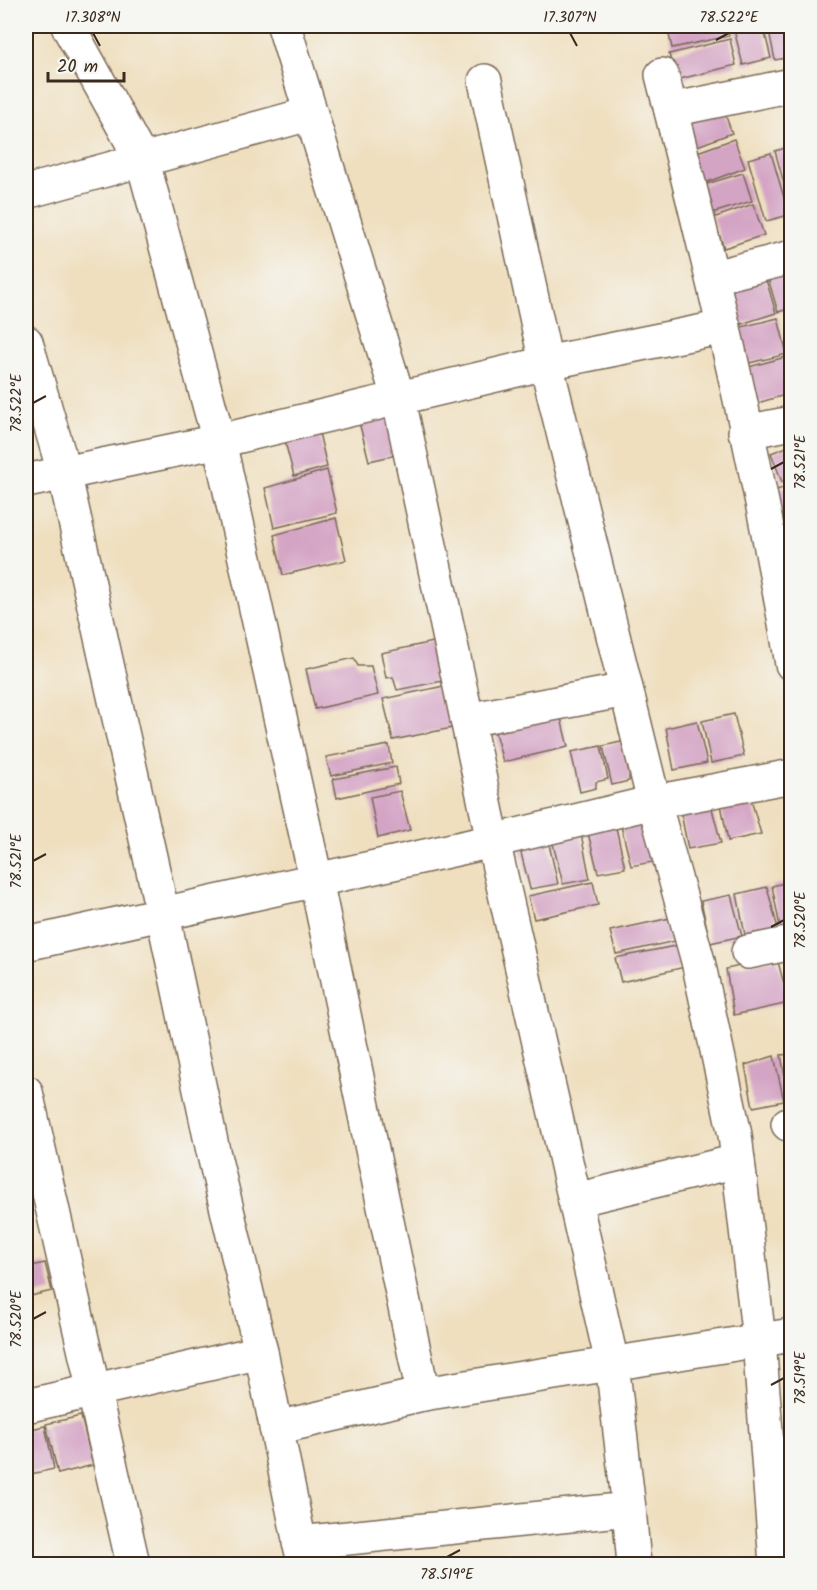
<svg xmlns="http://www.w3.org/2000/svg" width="817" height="1590" viewBox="0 0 817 1590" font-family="Kalam,sans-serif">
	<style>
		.building { fill: #d4a4c5 }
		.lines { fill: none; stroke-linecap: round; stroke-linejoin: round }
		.minor-casing { stroke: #7a6956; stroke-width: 36 }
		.minor { stroke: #fff; stroke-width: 33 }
		.ticks { fill: none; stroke: #3b2a1e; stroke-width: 2 }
		.neatline { fill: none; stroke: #3b2a1e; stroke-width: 2 }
		.ticks-label { font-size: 15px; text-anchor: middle; fill: #3b2a1e }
	</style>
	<rect width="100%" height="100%" fill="#f6f6f2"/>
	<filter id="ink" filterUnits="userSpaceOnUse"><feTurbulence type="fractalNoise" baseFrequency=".0167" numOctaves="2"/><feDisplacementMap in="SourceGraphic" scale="12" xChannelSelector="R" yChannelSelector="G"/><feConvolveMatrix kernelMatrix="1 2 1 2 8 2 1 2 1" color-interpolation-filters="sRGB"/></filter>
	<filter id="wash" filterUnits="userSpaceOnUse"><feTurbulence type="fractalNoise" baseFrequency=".008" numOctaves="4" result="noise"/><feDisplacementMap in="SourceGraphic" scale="24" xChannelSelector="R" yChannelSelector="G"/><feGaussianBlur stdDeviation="1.35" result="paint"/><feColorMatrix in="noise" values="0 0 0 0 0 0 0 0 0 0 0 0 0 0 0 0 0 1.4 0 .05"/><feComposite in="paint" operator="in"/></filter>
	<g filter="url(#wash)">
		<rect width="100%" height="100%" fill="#efdfbf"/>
		<g id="blocks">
			<g class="building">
				<path d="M667,26H727L729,36L672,48Z"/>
				<path d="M733,26H763L771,58L743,65Z"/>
				<path d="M768,26H792V57L775,60Z"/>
				<path d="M730,39L736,65L676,80L669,54Z"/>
				<path d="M721,103L732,133L692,148L680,118Z"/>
				<path d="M734,139L745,168L699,185L689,155Z"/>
				<path d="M792,146V209H791L775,151Z"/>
				<path d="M771,153L789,215L766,221L748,159Z"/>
				<path d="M743,173L752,201L709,214L700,186Z"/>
				<path d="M753,204L764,235L724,248L713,218Z"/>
				<path d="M792,268V308L778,312L767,275Z"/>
				<path d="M764,273L776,313L738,325L726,284Z"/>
				<path d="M778,318L787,354L741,365L733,329Z"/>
				<path d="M786,357L792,375V393L751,405L741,369Z"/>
				<path d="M388,412L401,454L369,461L358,418Z"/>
				<path d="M317,424L327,467L294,476L283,434Z"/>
				<path d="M792,445V478L782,482L771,453Z"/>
				<path d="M327,470L337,513L274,528L265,488Z"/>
				<path d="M792,485V519L785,522L774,491Z"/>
				<path d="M336,518L346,560L283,575L274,535Z"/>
				<path d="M792,523V555L789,556L778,528Z"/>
				<path d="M438,641L448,680L397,690L393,677L386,678L381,653Z"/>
				<path d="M354,658L358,666H371L378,695L315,709L306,669Z"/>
				<path d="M444,686L457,727L393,740L383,699Z"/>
				<path d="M559,710L568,747L503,762L493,725Z"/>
				<path d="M734,714L744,756L711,763L702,721Z"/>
				<path d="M697,721L707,763L674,770L666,728Z"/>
				<path d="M634,739L641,772L629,776V781L612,785L603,746Z"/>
				<path d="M389,745L392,763L331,776L326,757Z"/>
				<path d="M601,746L608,779L596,782V788L580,792L571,752Z"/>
				<path d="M396,767L399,784L337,798L333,779Z"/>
				<path d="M400,791L410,830L378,838L370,797Z"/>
				<path d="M749,793L761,834L728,841L720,799Z"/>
				<path d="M710,801L721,843L688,849L680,808Z"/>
				<path d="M649,816L658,861L631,866L620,822Z"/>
				<path d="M615,823L625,868L598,873L587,829Z"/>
				<path d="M581,834L590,879L563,884L552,840Z"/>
				<path d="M548,840L558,884L530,889L519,845Z"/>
				<path d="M792,881V925L780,927L772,886Z"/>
				<path d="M593,882L598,905L534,919L528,896Z"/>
				<path d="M767,887L778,929L745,935L737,894Z"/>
				<path d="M731,895L742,936L710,943L701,901Z"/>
				<path d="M675,917L680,940L616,954L610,931Z"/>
				<path d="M680,945L685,967L621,982L615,958Z"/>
				<path d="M777,958L789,1003L734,1015L726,969Z"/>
				<path d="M792,1054V1098L789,1099L781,1055Z"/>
				<path d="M774,1056L784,1101L753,1107L745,1065Z"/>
				<path d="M45,1263L52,1291L26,1297V1267Z"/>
				<path d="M81,1416L93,1465L58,1474L46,1424Z"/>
				<path d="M45,1426L54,1469L26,1475V1430Z"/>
			</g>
		</g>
	</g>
	<g filter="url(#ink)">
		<use href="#blocks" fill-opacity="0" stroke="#7a6956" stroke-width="1.5"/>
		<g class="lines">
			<defs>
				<g id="minor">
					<path d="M68,26L143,162L219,441L316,880L423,1394"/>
					<path d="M284,26L399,400L493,841L612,1363L629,1509"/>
					<path d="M662,75C711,270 759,465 792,664"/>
					<path d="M485,81L546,363L654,802L698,961L735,1135L759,1340L776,1564"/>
					<path d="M671,110L792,85"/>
					<path d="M26,192L309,114"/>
					<path d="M714,277L792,257"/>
					<path d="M26,342L64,472L163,915L213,1151L261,1352L304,1564"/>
					<path d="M745,432L792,423"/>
					<path d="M26,481L219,441L546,363L724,327"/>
					<path d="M467,720L626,690"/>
					<path d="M26,944L493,841L654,802L792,776"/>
					<path d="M748,952L792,943"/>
					<path d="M26,1092L133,1564"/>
					<path d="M788,1124L792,1123"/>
					<path d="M575,1200L738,1161"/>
					<path d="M26,1406L261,1352"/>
					<path d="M276,1428L423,1394L792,1335"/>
					<path d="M299,1543L629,1509L634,1564"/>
				</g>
			</defs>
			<use href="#minor" class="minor-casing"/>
			<use href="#minor" class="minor"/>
		</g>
	</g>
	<path class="ticks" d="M93,33L100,46M570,33L577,46M716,40L729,33M33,403L46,396M771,469L784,462M33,861L46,854M771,927L784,920M33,1319L46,1312M771,1385L784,1378M447,1557L460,1550"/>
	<rect width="817" height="1590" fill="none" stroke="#f6f6f2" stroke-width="66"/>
	<path d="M48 72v9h76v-9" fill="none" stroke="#3b2a1e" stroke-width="3"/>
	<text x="57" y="72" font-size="18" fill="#3b2a1e" stroke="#f6f6f2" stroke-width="4.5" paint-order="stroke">20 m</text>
	<rect x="33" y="33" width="751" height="1524" class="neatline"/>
	<g class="ticks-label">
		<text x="93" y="22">17.308°N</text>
		<text x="570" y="22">17.307°N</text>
		<text x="729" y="22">78.522°E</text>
		<text transform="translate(16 403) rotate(-90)" y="5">78.522°E</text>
		<text transform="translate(800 462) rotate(-90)" y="5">78.521°E</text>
		<text transform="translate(16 861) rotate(-90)" y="5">78.521°E</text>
		<text transform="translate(800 920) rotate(-90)" y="5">78.520°E</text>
		<text transform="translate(16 1319) rotate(-90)" y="5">78.520°E</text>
		<text transform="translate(800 1378) rotate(-90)" y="5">78.519°E</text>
		<text x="447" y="1579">78.519°E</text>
	</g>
</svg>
